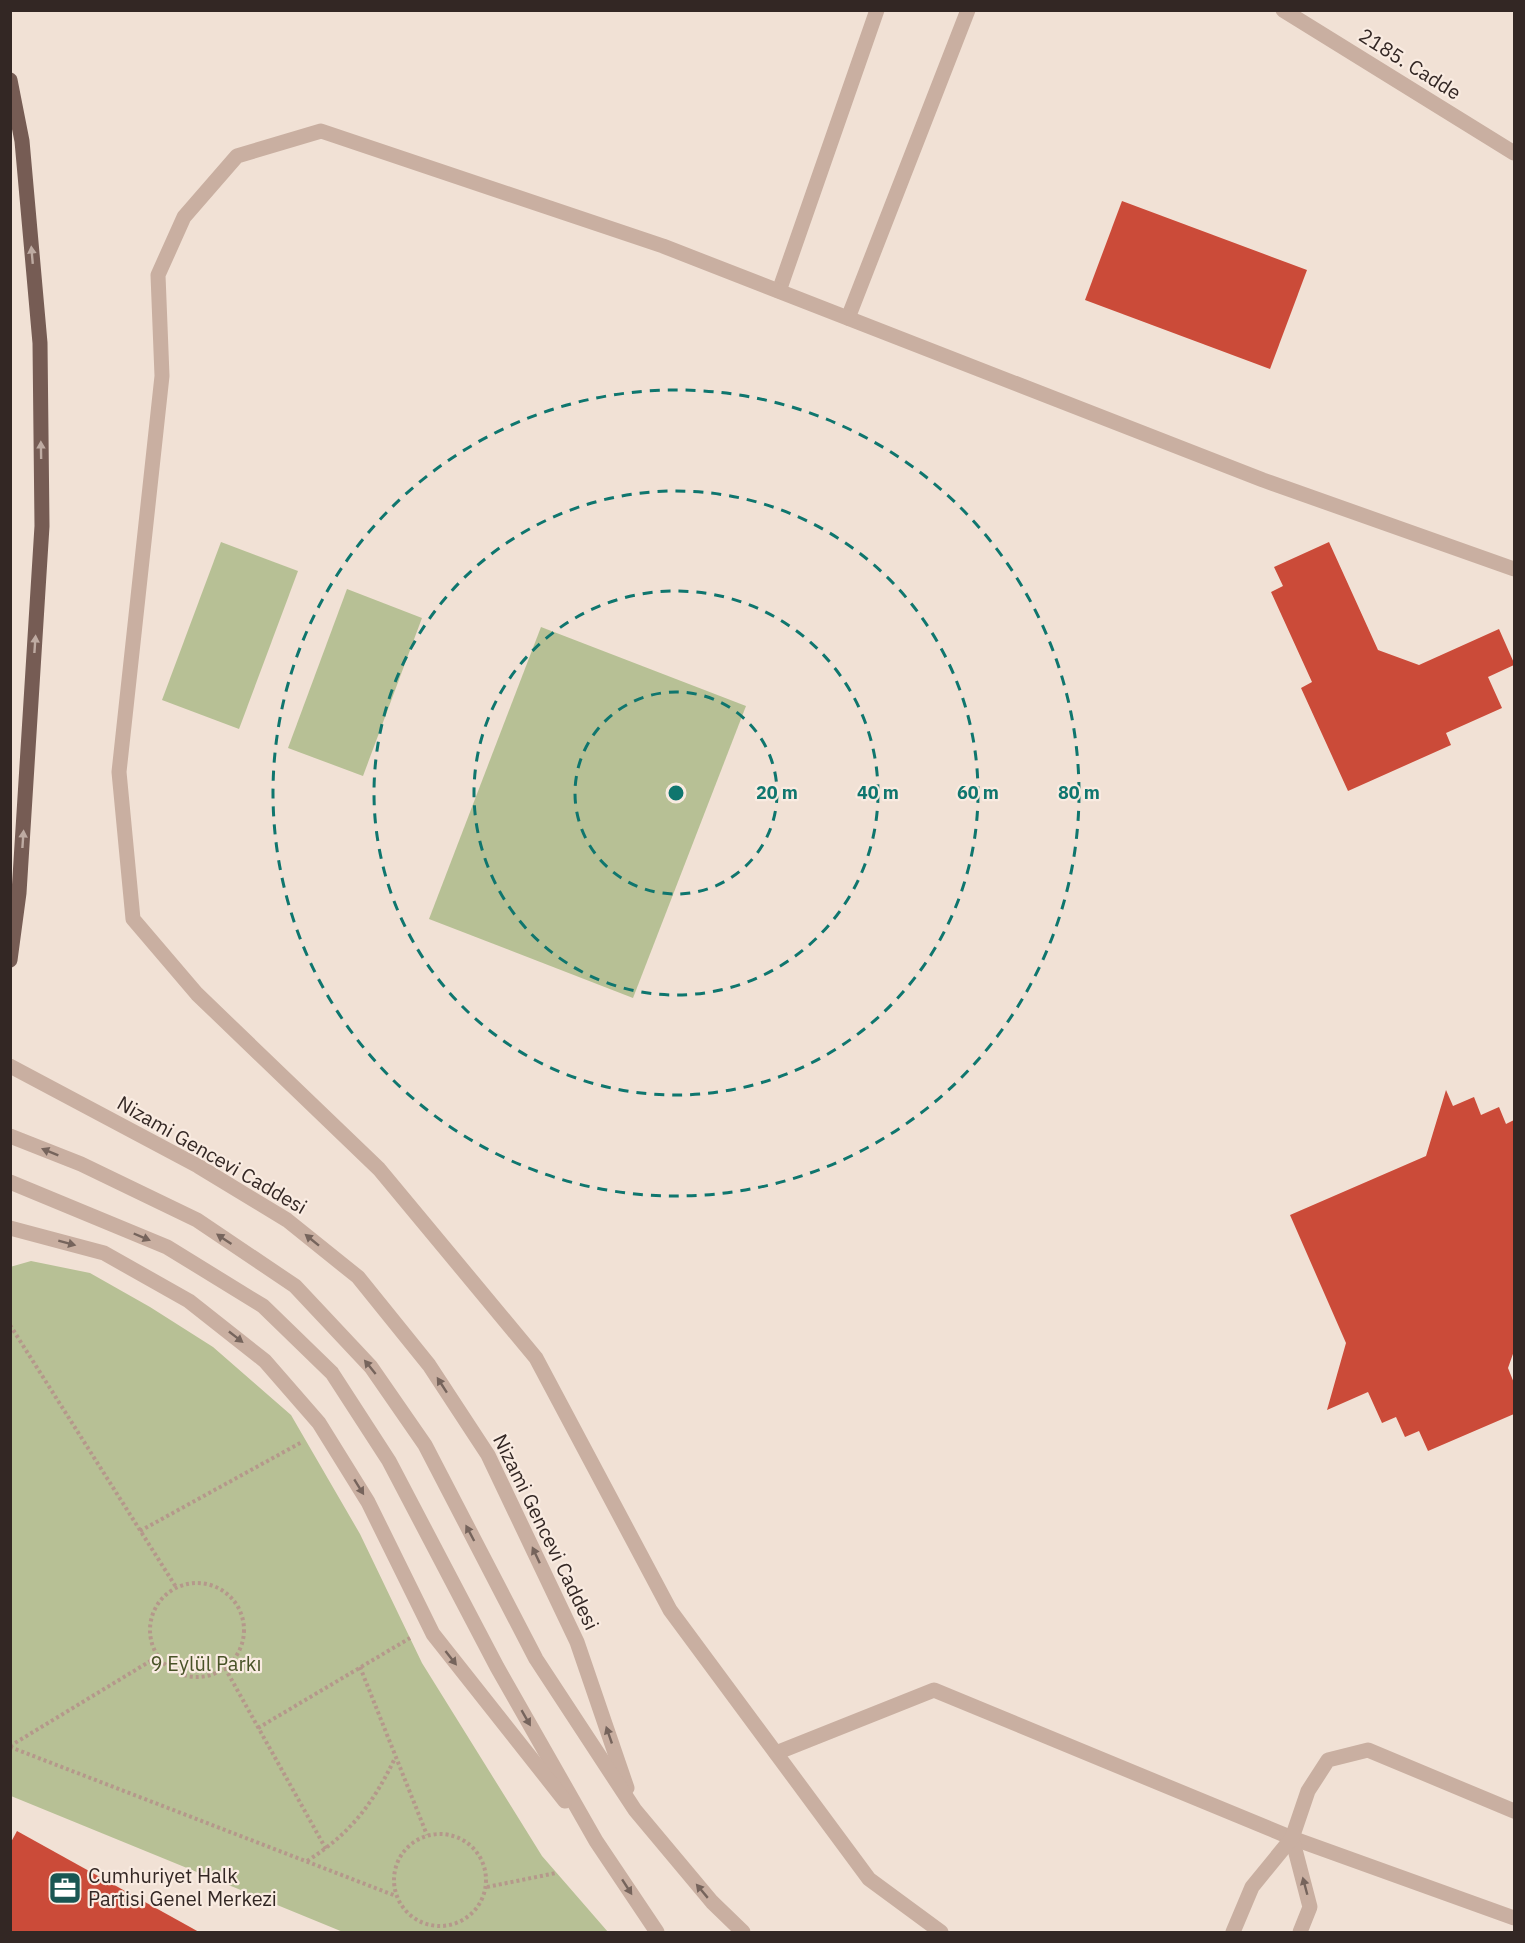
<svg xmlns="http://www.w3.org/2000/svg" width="1525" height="1943" viewBox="0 0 1525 1943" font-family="'IBM Plex Sans',sans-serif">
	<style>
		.green { fill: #b7c095 }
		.building { fill: #cb4b39 }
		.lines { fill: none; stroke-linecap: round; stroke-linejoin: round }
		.path { stroke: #b5988b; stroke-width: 4; stroke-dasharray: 3 3; stroke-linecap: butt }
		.minor { stroke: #c9afa1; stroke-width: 15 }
		.tertiary { stroke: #c9afa1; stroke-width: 15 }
		.primary { stroke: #765c54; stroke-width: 15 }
		.oneway { fill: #beaba2 }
		.oneway2 { fill: #76645c }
		.ring { fill: none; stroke: #0f766e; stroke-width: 3; stroke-dasharray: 10 8 }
		.labels { text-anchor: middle; stroke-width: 4.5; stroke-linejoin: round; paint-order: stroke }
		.street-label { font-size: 20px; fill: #332724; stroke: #f9ebe1 }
		.park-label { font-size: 20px; fill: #485227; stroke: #f9ebe1 }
		.poi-label { font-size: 20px; fill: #332724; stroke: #f9ebe1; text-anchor: start }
		.centre { fill: #0f766e; stroke: #f9ebe1; stroke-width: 3 }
		.ring-label { font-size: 18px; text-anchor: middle; font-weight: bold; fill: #0f766e; stroke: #f9ebe1; stroke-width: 4.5; stroke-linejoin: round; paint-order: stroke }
	</style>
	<rect width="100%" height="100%" fill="#f1e1d5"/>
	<g class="green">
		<path d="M221,542L298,571L239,729L162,700Z"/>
		<path d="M347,589L422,618L363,776L288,748Z"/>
		<path d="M541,627L746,706L633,998L429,919Z"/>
		<path d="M31,1261L90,1273L150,1307L213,1347L291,1415L360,1534L422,1663L542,1856L608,1932H343L11,1796L10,1267Z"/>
	</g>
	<g class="building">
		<path d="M1122,201L1307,270L1270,369L1085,300Z"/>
		<path d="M1329,542L1378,650L1419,665L1499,629L1514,663V665L1488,677L1502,708L1446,733L1451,745L1348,791L1301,688L1312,682L1271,592L1283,586L1274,567Z"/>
		<path d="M1446,1090L1453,1106L1474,1097L1481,1115L1499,1107L1506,1124L1514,1120V1351L1508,1368L1514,1383V1414L1428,1451L1419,1431L1405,1437L1396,1417L1382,1423L1368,1392L1327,1410L1346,1343L1290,1215L1426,1156Z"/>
		<path d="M17,1831L199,1932H10V1844Z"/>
	</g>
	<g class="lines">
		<g class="path">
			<path d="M10,1325L176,1587"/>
			<path d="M140,1531L302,1442"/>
			<circle cx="197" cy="1630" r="47"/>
			<path d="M360,1667L427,1835"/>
			<path d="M225,1668L326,1849"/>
			<path d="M258,1728L410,1638"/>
			<path d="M10,1746L157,1657"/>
			<path d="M10,1747L396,1896"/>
			<circle cx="440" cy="1880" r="46"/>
			<path d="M307,1861C350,1834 373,1804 395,1758"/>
			<path d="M487,1887L556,1873"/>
		</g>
		<g class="minor">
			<path d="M1283,10L1514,153"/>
			<path d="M779,291L877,10"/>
			<path d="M848,318L968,10"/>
			<path d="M776,1753L934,1690L1292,1838L1514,1918"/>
			<path d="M1292,1838L1310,1907L1300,1932"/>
			<path d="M941,1932L869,1879L670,1610L536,1358L379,1169L197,994L133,919L119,772L162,376L158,275L184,217L237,156L321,131L663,246L1263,480L1514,569"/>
			<path d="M1233,1932L1252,1887L1292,1838L1308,1791L1328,1760L1368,1750L1514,1811"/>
		</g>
		<g class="tertiary">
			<path d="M10,1066L198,1166L287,1220L358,1277L429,1365L488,1455L577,1642L627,1788"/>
			<path d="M10,1136L81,1164L197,1220L295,1286L371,1367L425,1445L536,1659L635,1810L712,1902L743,1932"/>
			<path d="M10,1182L167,1247L263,1306L332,1373L389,1461L497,1667L596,1841L657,1932"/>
			<path d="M10,1228L104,1253L189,1301L265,1361L319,1423L368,1502L433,1634L565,1801"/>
		</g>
		<path class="primary" d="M10,80L22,141L40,343L42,526L19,893L10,960"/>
	</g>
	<defs><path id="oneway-solid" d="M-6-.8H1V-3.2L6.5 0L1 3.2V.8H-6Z" transform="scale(1.5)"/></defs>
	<g class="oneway">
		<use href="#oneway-solid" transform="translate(32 255) rotate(-95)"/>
		<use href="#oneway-solid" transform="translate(41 450) rotate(-91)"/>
		<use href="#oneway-solid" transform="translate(35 644) rotate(-86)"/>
		<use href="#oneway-solid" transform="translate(23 839) rotate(-86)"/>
	</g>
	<g class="oneway2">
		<use href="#oneway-solid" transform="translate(50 1152) rotate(-158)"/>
		<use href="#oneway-solid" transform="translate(142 1237) rotate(23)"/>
		<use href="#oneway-solid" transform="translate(224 1239) rotate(-146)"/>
		<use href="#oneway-solid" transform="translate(312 1240) rotate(-141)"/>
		<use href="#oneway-solid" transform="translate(67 1243) rotate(15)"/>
		<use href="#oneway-solid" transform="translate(236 1337) rotate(38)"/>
		<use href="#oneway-solid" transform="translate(370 1367) rotate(-129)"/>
		<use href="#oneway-solid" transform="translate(442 1385) rotate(-123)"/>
		<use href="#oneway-solid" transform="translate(359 1487) rotate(58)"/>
		<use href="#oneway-solid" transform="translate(470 1533) rotate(-118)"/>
		<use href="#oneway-solid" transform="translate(536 1555) rotate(-115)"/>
		<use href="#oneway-solid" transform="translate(451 1658) rotate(52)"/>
		<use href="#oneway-solid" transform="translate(526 1718) rotate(60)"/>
		<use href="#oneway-solid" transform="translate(609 1735) rotate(-109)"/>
		<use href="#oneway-solid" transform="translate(1305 1886) rotate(-105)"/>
		<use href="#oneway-solid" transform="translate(627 1887) rotate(57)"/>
		<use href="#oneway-solid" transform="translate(702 1891) rotate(-130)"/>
	</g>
	<g class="ring">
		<circle cx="676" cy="793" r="101"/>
		<circle cx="676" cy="793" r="202"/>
		<circle cx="676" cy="793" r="302"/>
		<circle cx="676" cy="793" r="403"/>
	</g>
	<defs>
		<symbol id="office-square" viewBox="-11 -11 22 22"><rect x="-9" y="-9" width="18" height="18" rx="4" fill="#195653" stroke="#f9ebe1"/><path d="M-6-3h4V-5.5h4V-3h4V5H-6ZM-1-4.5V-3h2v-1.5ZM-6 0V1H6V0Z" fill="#fff"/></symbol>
	</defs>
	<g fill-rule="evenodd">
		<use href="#office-square" x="46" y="1869" width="38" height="38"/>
	</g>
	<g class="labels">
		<g class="street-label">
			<text transform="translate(1410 64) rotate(32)" y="7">2185. Cadde</text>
			<text transform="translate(212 1155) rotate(30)" y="7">Nizami Gencevi Caddesi</text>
			<text transform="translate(546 1532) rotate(64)" y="7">Nizami Gencevi Caddesi</text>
		</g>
		<g class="park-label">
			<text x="206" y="1671">9 Eylül Parkı</text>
		</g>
		<g class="poi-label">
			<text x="88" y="1883">Cumhuriyet Halk<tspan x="88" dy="23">Partisi Genel Merkezi</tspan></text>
		</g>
	</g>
	<circle cx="676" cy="793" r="9" class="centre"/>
	<g class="ring-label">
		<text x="777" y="799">20 m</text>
		<text x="878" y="799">40 m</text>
		<text x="978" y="799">60 m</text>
		<text x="1079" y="799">80 m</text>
	</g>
	<rect width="1525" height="1943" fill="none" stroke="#332724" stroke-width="24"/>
</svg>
